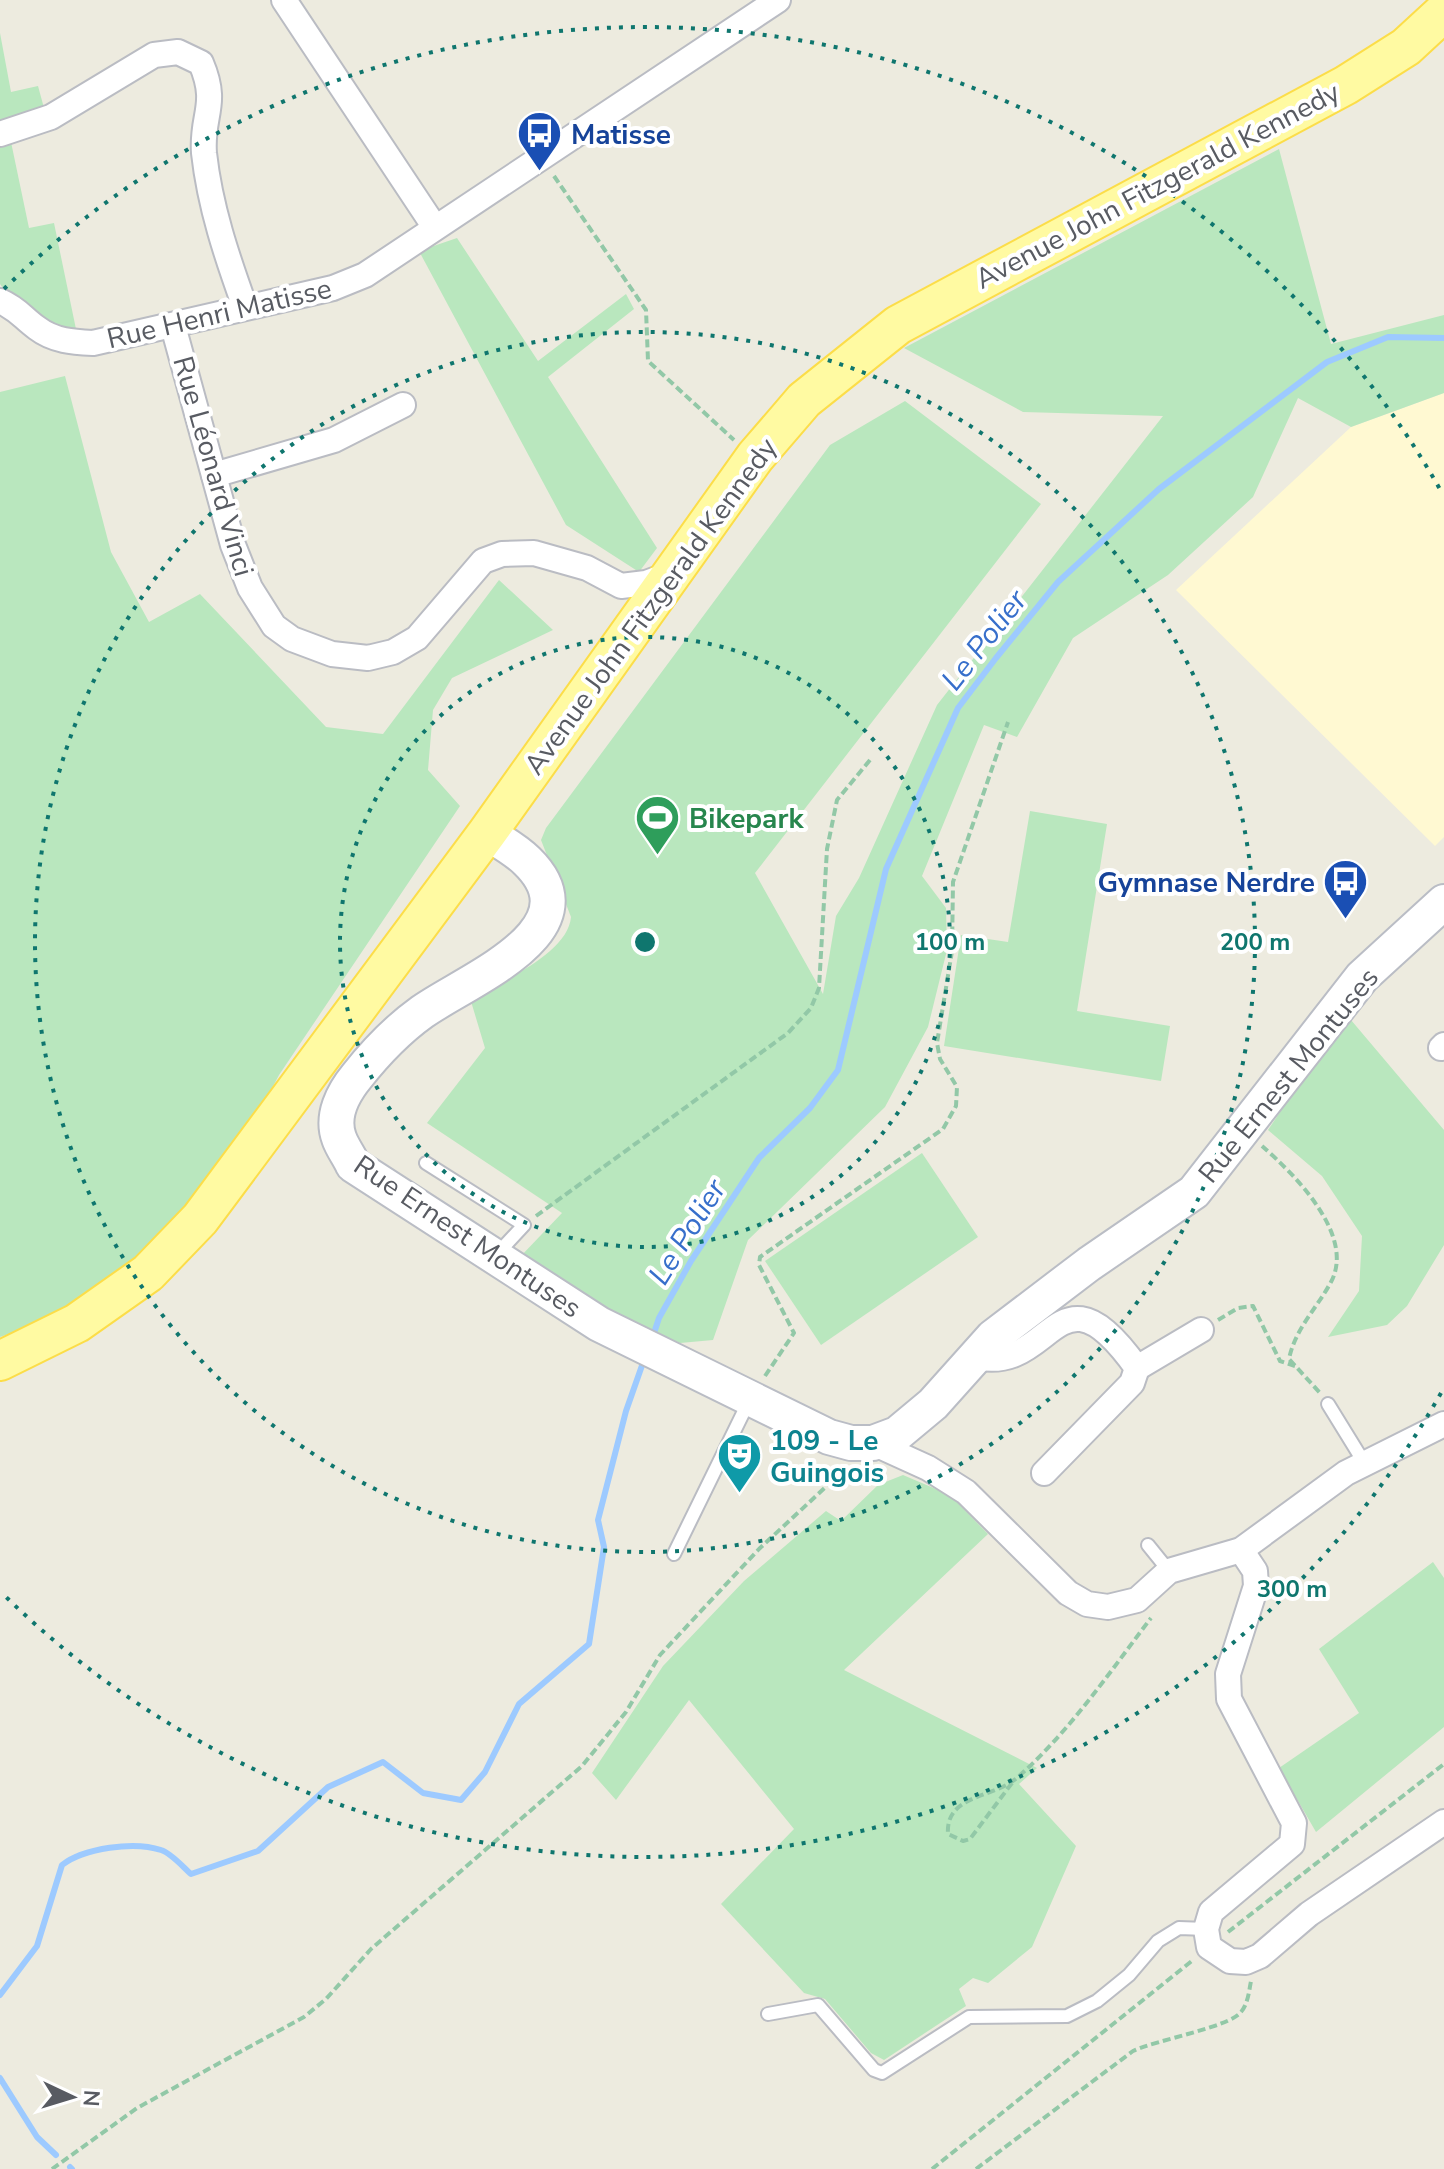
<svg xmlns="http://www.w3.org/2000/svg" width="1444" height="2169" viewBox="0 0 1444 2169" font-family="'Nunito Sans',sans-serif">
	<style>
		.commercial { fill: #fff9d2 }
		.green { fill: #b9e7be }
		.lines { fill: none; stroke-linecap: round; stroke-linejoin: round }
		.stream { stroke: #9dcaff; stroke-width: 6 }
		.lane-casing { stroke: #babcc3; stroke-width: 16 }
		.street-casing { stroke: #babcc3; stroke-width: 28 }
		.secondary-casing { stroke: #babdc5; stroke-width: 38 }
		.primary-casing { stroke: #fcdd49; stroke-width: 42 }
		.path { stroke: #92c8a7; stroke-width: 4; stroke-dasharray: 8 4; stroke-linecap: butt }
		.lane { stroke: #fff; stroke-width: 12 }
		.street { stroke: #fff; stroke-width: 24 }
		.secondary { stroke: #fff; stroke-width: 34 }
		.primary { stroke: #fffaa2; stroke-width: 38 }
		.ring { fill: none; stroke: #0f766e; stroke-width: 4; stroke-dasharray: 4 8 }
		.labels { text-anchor: middle; stroke-width: 8; stroke-linejoin: round; paint-order: stroke }
		.transit-label { font-size: 28px; font-weight: bold; fill: #164399; stroke: #fff; text-anchor: start }
		.street-label { font-size: 28px; fill: #585b62; stroke: #fff }
		.leisure-label { font-size: 28px; font-weight: bold; fill: #27864d; stroke: #fff; text-anchor: start }
		.culture-label { font-size: 28px; font-weight: bold; fill: #0d838f; stroke: #fff; text-anchor: start }
		.water-label { font-size: 30px; font-style: italic; fill: #376fcb; stroke: #fff }
		.centre { fill: #0f766e; stroke: #fff; stroke-width: 4 }
		.ring-label { font-size: 24px; text-anchor: middle; font-weight: bold; fill: #0f766e; stroke: #fff; stroke-width: 8; stroke-linejoin: round; paint-order: stroke }
	</style>
	<rect width="100%" height="100%" fill="#edebdf"/>
	<path class="commercial" d="M1444,393V837L1435,846L1176,590L1351,427Z"/>
	<g class="green">
		<path d="M0,33L11,92L38,86L44,108L0,122Z"/>
		<path d="M11,142L29,228L54,223L77,334C50,326 16,308 0,284V144Z"/>
		<path d="M1279,149L1331,344L1444,315V393L1351,427L1298,398L1253,497L1168,575L1073,638L1017,737L984,725L922,876L946,908L947,950L928,1027L885,1107L748,1240L713,1340L680,1343L607,1311L520,1257L562,1213L427,1123L485,1048L470,998C499,983 568,954 571,917L541,840L546,828L830,445L905,401L1041,504L755,873L823,994L836,916L859,878L937,705L1163,416L1023,412L904,348Z"/>
		<path d="M457,238L538,361L626,294L634,309L548,377L657,548L639,572L566,525L419,251Z"/>
		<path d="M65,376L111,552L149,622L200,594L326,727L383,734L499,580L553,630L452,678L433,710L428,770L460,806L279,1075C236,1160 137,1274 52,1319C36,1327 17,1331 0,1337V392Z"/>
		<path d="M1030,811L1107,824L1077,1011L1170,1026L1161,1081L944,1046L961,935L1008,942Z"/>
		<path d="M1351,1020L1444,1130V1245L1407,1306L1387,1325L1328,1337L1359,1291L1362,1236L1322,1176L1268,1130L1311,1066Z"/>
		<path d="M922,1153L978,1237L821,1345L765,1261Z"/>
		<path d="M903,1475L950,1495L988,1534L844,1670L1037,1768L1019,1784L1076,1846L1032,1947L988,1983L973,1978L959,1989L966,2006L884,2060L871,2053L825,1999L804,1993L721,1904L794,1829L689,1700L616,1800L592,1773L663,1666L744,1581L826,1511L841,1521L878,1485Z"/>
		<path d="M1433,1562L1444,1578V1727L1316,1832L1279,1768L1359,1713L1319,1649Z"/>
	</g>
	<g class="lines">
		<g class="stream">
			<path d="M652,1339L659,1318L691,1261L759,1158L810,1108L838,1070L886,869L958,708L996,658L1058,582L1159,489L1327,362L1388,337L1444,338"/>
			<path d="M0,1995L37,1946L62,1865C84,1848 134,1841 161,1850C171,1853 183,1867 191,1874L258,1851L328,1787L383,1762L423,1793L461,1800L485,1772L519,1704L589,1644L604,1547L598,1520L626,1411L645,1357"/>
			<path d="M0,2078L37,2137L56,2155"/>
			<path d="M70,2167L72,2169"/>
		</g>
		<defs>
			<g id="lane">
				<path d="M426,1163L524,1225L497,1254"/>
				<path d="M1328,1404L1365,1464"/>
				<path d="M1148,1545L1169,1571"/>
				<path d="M674,1554L749,1401"/>
				<path d="M768,2014L818,2005L874,2070L882,2073L969,2017L1067,2016L1097,2001L1129,1975L1158,1941L1179,1928L1206,1929"/>
			</g>
			<g id="street">
				<path d="M284,0L434,226"/>
				<path d="M0,134L51,117L154,55L178,52L201,63C219,105 201,115 204,153C210,207 227,257 245,307"/>
				<path d="M0,301C18,309 22,317 37,328C54,341 73,342 93,343L333,288L365,275L778,0"/>
				<path d="M173,326L233,545L250,588L274,626L292,639L332,654L368,658L393,652L417,638L483,561L502,554L534,553L587,568L621,586L646,583L670,574"/>
				<path d="M214,475L334,440L403,405"/>
				<path d="M1441,1048L1444,1045"/>
				<path d="M976,1357C1054,1375 1056,1255 1137,1368L1132,1383L1044,1473"/>
				<path d="M1137,1368L1201,1330"/>
				<path d="M873,1443L928,1468L966,1492L1068,1593L1087,1604L1108,1607L1137,1600L1169,1571L1241,1550L1346,1473L1444,1424"/>
				<path d="M1241,1550L1255,1571L1256,1586L1228,1674L1229,1699L1294,1823L1292,1844L1211,1912L1206,1929L1209,1947L1230,1961L1246,1962L1260,1956L1309,1914L1444,1822"/>
			</g>
			<path id="secondary" d="M487,833C500,841 516,850 527,861C598,930 467,980 422,1012C397,1030 376,1052 357,1076C343,1093 331,1116 339,1138C342,1147 349,1156 353,1165L599,1324L829,1437L851,1443H873L897,1434L933,1404L993,1337L1089,1264L1194,1192L1362,977L1444,902"/>
			<path id="primary" d="M0,1361L77,1323L148,1273L200,1219L487,833L755,457L804,400L898,325L1346,85L1406,47L1444,12"/>
		</defs>
		<use href="#lane" class="lane-casing"/>
		<use href="#street" class="street-casing"/>
		<use href="#secondary" class="secondary-casing"/>
		<use href="#primary" class="primary-casing"/>
		<g class="path">
			<path d="M554,176L646,310L648,361L734,440"/>
			<path d="M1262,1146C1294,1174 1356,1235 1331,1282C1317,1308 1295,1329 1289,1359L1321,1394"/>
			<path d="M536,1216L788,1033L811,1008L819,988L827,849L837,800L870,760"/>
			<path d="M1218,1320L1238,1308L1253,1306L1280,1361L1295,1366"/>
			<path d="M765,1376L794,1333L759,1265L760,1257L943,1129L956,1106L957,1087L940,1059L937,1043L952,951L953,882L1008,722"/>
			<path d="M1012,1783L970,1839L963,1841L948,1834C945,1794 996,1798 1018,1777C1070,1731 1109,1673 1151,1618"/>
			<path d="M1228,1932L1444,1764"/>
			<path d="M52,2169L137,2108L304,2017L326,1999L371,1949L582,1766L626,1712L660,1655L759,1549L845,1469"/>
			<path d="M932,2169L1193,1960"/>
			<path d="M976,2169L1133,2051C1156,2040 1230,2027 1241,2012C1248,2004 1249,1991 1251,1981"/>
		</g>
		<use href="#lane" class="lane"/>
		<use href="#street" class="street"/>
		<use href="#secondary" class="secondary"/>
		<use href="#primary" class="primary"/>
	</g>
	<g class="ring">
		<circle cx="645" cy="942" r="305"/>
		<circle cx="645" cy="942" r="610"/>
		<path d="M1441 1393A915 915 0 0 1 4 1595M4 289A915 915 0 0 1 1441 491"/>
	</g>
	<defs>
		<symbol id="bus-pin" viewBox="-11 -11 22 30"><path d="M0 17L-7.5 6A9.5 9.5 0 1 1 7.5 6Z" fill="#1a4fb4" stroke="#fff"/><path d="M-5-6H5V4H4V6H2V4H-2V6H-4V4H-5ZM-3.5-4V0h7V-4ZM-3.5 1.2v1.5H-2V1.2ZM2 1.2v1.5H3.5V1.2Z" fill="#fff"/></symbol>
		<symbol id="stadium-pin" viewBox="-11 -11 22 30"><path d="M0 17L-7.5 6A9.5 9.5 0 1 1 7.5 6Z" fill="#2e9e5b" stroke="#fff"/><path d="M0-5a6.5 5 0 1 0 0 10a6.5 5 0 1 0 0-10ZM-3.5-1.8h7v3.6h-7Z" fill="#fff"/></symbol>
		<symbol id="theatre-pin" viewBox="-11 -11 22 30"><path d="M0 17L-7.5 6A9.5 9.5 0 1 1 7.5 6Z" fill="#0f9aa8" stroke="#fff"/><path d="M-5-5.5Q0-4 5-5.5V0Q5 5 0 6Q-5 5-5 0ZM-3.3-2.5H-1v1.5H-3.3ZM1-2.5H3.3v1.5H1ZM-2.8 1Q0 5.5 2.8 1Z" fill="#fff"/></symbol>
	</defs>
	<g fill-rule="evenodd">
		<use href="#bus-pin" x="514" y="108" width="51" height="69"/>
		<use href="#stadium-pin" x="632" y="792" width="51" height="69"/>
		<use href="#bus-pin" x="1320" y="856" width="51" height="69"/>
		<use href="#theatre-pin" x="714" y="1430" width="51" height="69"/>
	</g>
	<g class="labels">
		<g class="transit-label">
			<text x="571" y="144">Matisse</text>
			<text x="1315" y="892" text-anchor="end">Gymnase Nerdre</text>
		</g>
		<g class="street-label">
			<text transform="translate(1157 185) rotate(-28)" y="10">Avenue John Fitzgerald Kennedy</text>
			<text transform="translate(219 313) rotate(-13)" y="10">Rue Henri Matisse</text>
			<text transform="translate(214 466) rotate(74)" y="10">Rue Léonard Vinci</text>
			<text transform="translate(650 606) rotate(-54)" y="10">Avenue John Fitzgerald Kennedy</text>
			<text transform="translate(1288 1075) rotate(-51)" y="10">Rue Ernest Montuses</text>
			<text transform="translate(468 1236) rotate(34)" y="10">Rue Ernest Montuses</text>
		</g>
		<g class="leisure-label">
			<text x="689" y="828">Bikepark</text>
		</g>
		<g class="culture-label">
			<text x="770" y="1450">109 - Le<tspan x="770" dy="32">Guingois</tspan></text>
		</g>
		<g class="water-label">
			<text transform="translate(984 640) rotate(-52)" y="10">Le Polier</text>
			<text transform="translate(687 1232) rotate(-58)" y="10">Le Polier</text>
		</g>
	</g>
	<circle cx="645" cy="942" r="12" class="centre"/>
	<g class="ring-label">
		<text x="950" y="950">100 m</text>
		<text x="1255" y="950">200 m</text>
		<text x="1292" y="1597">300 m</text>
	</g>
	<g transform="translate(72 2097) rotate(94)" stroke="#ffffff" stroke-width="6" paint-order="stroke">
	<path d="M0-6L14 30L0 20L-14 30Z" fill="#585b62"/>
	<text y="-12" font-size="22" font-weight="bold" text-anchor="middle" fill="#585b62">N</text>
	</g>
</svg>
